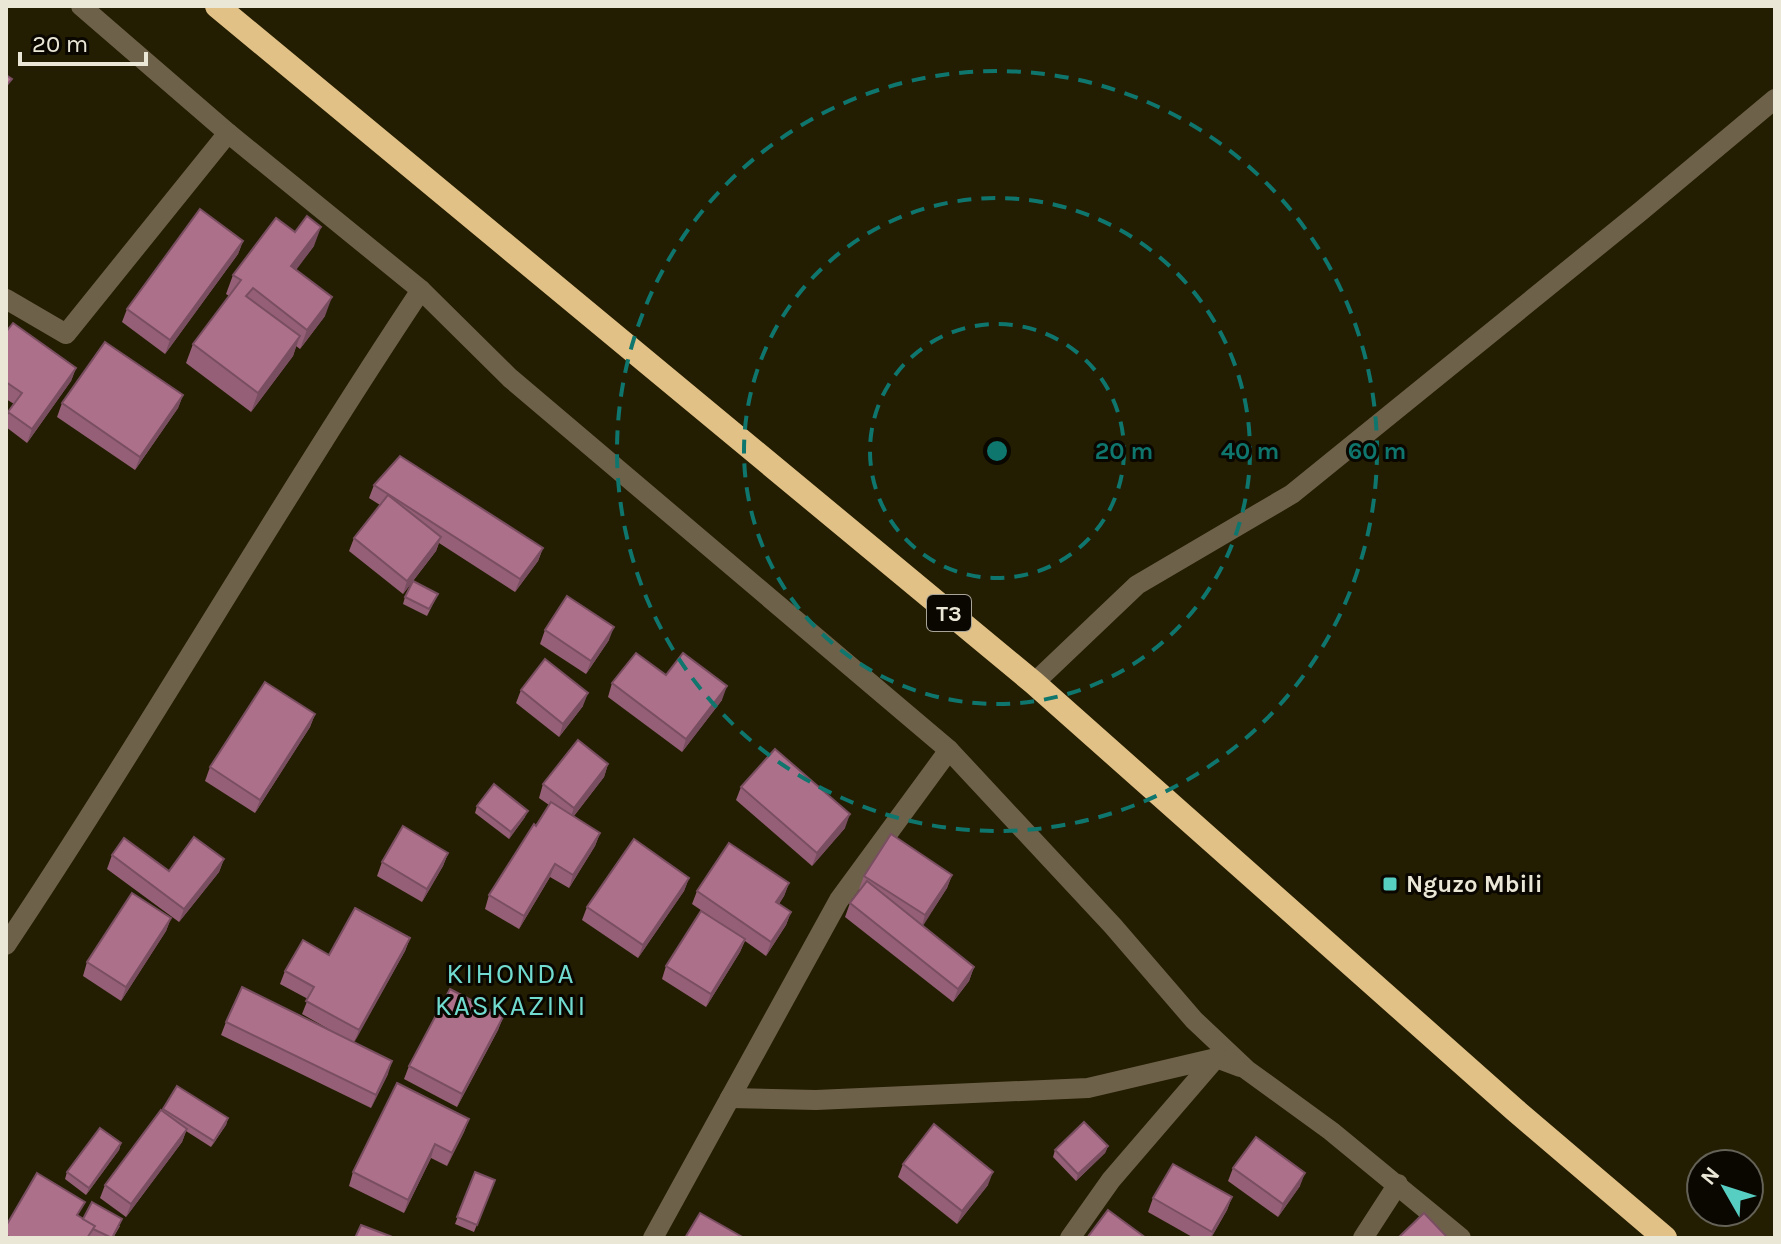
<svg xmlns="http://www.w3.org/2000/svg" width="1781" height="1244" viewBox="0 0 1781 1244" font-family="Karla,sans-serif">
	<style>
		.lines { fill: none; stroke-linecap: round; stroke-linejoin: round }
		.street { stroke: #6e614a; stroke-width: 20 }
		.highway { stroke: #e2c186; stroke-width: 24 }
		.wall { fill: #956077 }
		.shaded-wall { fill: #794e61 }
		.building { fill: #ad708a; stroke: #794e61; stroke-width: 2 }
		.ring { fill: none; stroke: #0f766e; stroke-width: 4; stroke-dasharray: 14 10 }
		.poi-dot { fill: #57cec2; stroke: #0a0701; stroke-width: 3 }
		.labels { text-anchor: middle; stroke-width: 6; stroke-linejoin: round; paint-order: stroke }
		.shield { fill: #0a0701; stroke: #a8a497; stroke-width: 2 }
		.shield-label { font-size: 22px; font-weight: bold; fill: #ebe7d7 }
		.poi-label { font-size: 24px; font-weight: bold; fill: #ebe7d7; stroke: #0a0701; text-anchor: start }
		.quarter-label { font-size: 28px; letter-spacing: 2px; fill: #71dbcf; stroke: #0a0701 }
		.centre { fill: #0f766e; stroke: #0a0701; stroke-width: 4 }
		.ring-label { font-size: 24px; text-anchor: middle; font-weight: bold; fill: #0f766e; stroke: #0a0701; stroke-width: 6; stroke-linejoin: round; paint-order: stroke }
	</style>
	<rect width="100%" height="100%" fill="#231d02"/>
	<g class="lines">
		<g class="street">
			<path d="M81,6L228,133L421,290L510,378L949,750L1113,926L1194,1020L1247,1070L1331,1131L1461,1238"/>
			<path d="M6,299L66,334L228,133"/>
			<path d="M1034,683L1137,585L1292,494L1641,211L1775,99"/>
			<path d="M6,945C149,730 278,505 421,290"/>
			<path d="M730,1098L816,1100L1088,1088L1216,1058L1240,1067"/>
			<path d="M653,1238L839,900L949,750"/>
			<path d="M1070,1238L1111,1180L1216,1058"/>
			<path d="M1363,1238L1398,1184"/>
		</g>
		<path class="highway" d="M217,6L1034,683L1515,1110L1665,1238"/>
	</g>
	<g class="wall">
		<path d="M243,241L238,254L165,354L122,322L127,309Z"/>
		<path d="M314,246L296,269L325,316L300,349L296,346L293,356L251,412L186,363L193,344L229,296L226,294L233,275Z"/>
		<path d="M6,332L76,368L71,381L27,443L6,427V418L14,404L6,399Z"/>
		<path d="M183,395L178,408L135,470L57,417L62,403Z"/>
		<path d="M374,485L543,548L538,561L515,592L439,543L436,551L403,594L349,551L354,538L380,505L369,498Z"/>
		<path d="M405,597L435,600L427,616L403,604Z"/>
		<path d="M545,630L609,640L586,674L540,644Z"/>
		<path d="M666,675L722,700L682,752L608,697L612,683Z"/>
		<path d="M521,690L583,706L559,737L516,703Z"/>
		<path d="M315,714L310,727L255,813L205,781L210,767Z"/>
		<path d="M608,764L604,777L574,816L600,833L595,846L569,888L550,877L519,929L485,909L489,895L549,805L539,798L543,784Z"/>
		<path d="M741,787L845,828L812,866L736,800Z"/>
		<path d="M477,806L525,817L509,839L475,813Z"/>
		<path d="M448,853L443,866L422,902L377,876L382,862Z"/>
		<path d="M112,855L169,871L224,859L219,872L179,922L107,869Z"/>
		<path d="M952,875L947,888L922,926L974,967L969,981L953,1002L845,917L850,903L860,889H859L864,876Z"/>
		<path d="M689,878L684,891L638,958L582,920L587,907Z"/>
		<path d="M789,883L784,896L779,904L791,912L786,925L766,956L745,941L740,952L706,1007L662,979L666,966L714,919L692,904L697,891Z"/>
		<path d="M171,918L166,931L121,1001L83,976L87,962Z"/>
		<path d="M410,938L405,951L354,1042L388,1074L371,1108L221,1035L226,1022L332,1031L302,1014L308,999L280,984L285,971L329,955Z"/>
		<path d="M503,1017L498,1030L457,1107L404,1079L409,1066Z"/>
		<path d="M163,1109L228,1118L226,1125L211,1147L186,1131L182,1142L126,1217L100,1198L105,1185Z"/>
		<path d="M469,1119L464,1132L447,1166L431,1158L404,1213L349,1186L353,1172Z"/>
		<path d="M121,1143L119,1150L86,1195L65,1179L67,1172Z"/>
		<path d="M1108,1146L1105,1153L1076,1181L1053,1157L1055,1150Z"/>
		<path d="M903,1164L988,1185L957,1224L898,1177Z"/>
		<path d="M1233,1168L1300,1186L1278,1217L1228,1181Z"/>
		<path d="M475,1172L495,1180L474,1232L455,1224Z"/>
		<path d="M1232,1197L1227,1210L1211,1238H1194L1148,1212L1153,1198Z"/>
		<path d="M80,1217L83,1219L120,1226L113,1238H95L91,1236L90,1238H6V1226Z"/>
	</g>
	<g class="shaded-wall">
		<path d="M321,227L314,246L285,285L291,266Z"/>
		<path d="M243,241L238,254L165,354L170,340Z"/>
		<path d="M332,297L325,316L300,349L307,330Z"/>
		<path d="M300,336L293,356L251,412L258,393Z"/>
		<path d="M76,368L71,381L27,443L32,429Z"/>
		<path d="M183,395L178,408L135,470L140,457Z"/>
		<path d="M441,537L436,551L403,594L407,581Z"/>
		<path d="M543,548L538,561L515,592L520,579Z"/>
		<path d="M614,627L609,640L586,674L591,661Z"/>
		<path d="M727,686L722,700L682,752L686,739Z"/>
		<path d="M588,693L583,706L559,737L563,724Z"/>
		<path d="M315,714L310,727L255,813L260,800Z"/>
		<path d="M608,764L604,777L569,822L574,808Z"/>
		<path d="M528,811L525,817L509,839L511,832Z"/>
		<path d="M850,814L845,828L812,866L817,853Z"/>
		<path d="M600,833L595,846L569,888L573,875Z"/>
		<path d="M448,853L443,866L422,902L427,889Z"/>
		<path d="M224,859L219,872L179,922L184,909Z"/>
		<path d="M555,864L550,877L519,929L524,916Z"/>
		<path d="M952,875L947,888L921,929L925,915Z"/>
		<path d="M689,878L684,891L638,958L643,945Z"/>
		<path d="M789,883L784,896L771,915L776,902Z"/>
		<path d="M791,912L786,925L766,956L771,942Z"/>
		<path d="M171,918L166,931L121,1001L126,987Z"/>
		<path d="M410,938L405,951L354,1043L359,1030Z"/>
		<path d="M745,939L740,952L706,1007L711,994Z"/>
		<path d="M974,967L969,981L953,1002L958,989Z"/>
		<path d="M503,1017L498,1030L457,1107L462,1094Z"/>
		<path d="M392,1061L388,1074L371,1108L376,1095Z"/>
		<path d="M228,1118L226,1125L211,1147L214,1141Z"/>
		<path d="M469,1119L464,1132L447,1166L452,1153Z"/>
		<path d="M187,1129L182,1142L126,1217L131,1204Z"/>
		<path d="M121,1143L119,1150L86,1195L89,1188Z"/>
		<path d="M435,1144L431,1158L404,1213L408,1200Z"/>
		<path d="M1108,1146L1105,1153L1076,1181L1078,1174Z"/>
		<path d="M993,1172L988,1185L957,1224L962,1211Z"/>
		<path d="M1305,1173L1300,1186L1278,1217L1283,1204Z"/>
		<path d="M1232,1197L1227,1210L1211,1238H1210Z"/>
	</g>
	<g class="building">
		<path d="M6,75L12,79L6,86Z"/>
		<path d="M200,209L243,241L170,340L127,309Z"/>
		<path d="M307,216L321,227L291,266L332,297L307,330L253,288L246,296L300,336L258,393L193,344L241,280L233,275L276,218L295,232Z"/>
		<path d="M13,323L76,368L32,429L8,412L22,393L6,382V332Z"/>
		<path d="M105,342L183,395L140,457L62,403Z"/>
		<path d="M400,456L543,548L520,579L374,485Z"/>
		<path d="M388,495L441,537L407,581L354,538Z"/>
		<path d="M413,581L438,594L429,609L405,597Z"/>
		<path d="M567,596L614,627L591,661L545,630Z"/>
		<path d="M636,653L666,675L683,653L727,686L686,739L612,683Z"/>
		<path d="M545,659L588,693L563,724L521,690Z"/>
		<path d="M265,682L315,714L260,800L210,767Z"/>
		<path d="M578,740L608,764L574,808L543,784Z"/>
		<path d="M775,749L850,814L817,853L741,787Z"/>
		<path d="M494,784L528,811L511,832L477,806Z"/>
		<path d="M551,802L600,833L573,875L555,864L524,916L489,895L534,824L536,826Z"/>
		<path d="M403,826L448,853L427,889L382,862Z"/>
		<path d="M891,834L952,875L925,915L864,876Z"/>
		<path d="M194,837L224,859L184,909L112,855L124,838L169,871Z"/>
		<path d="M634,839L689,878L643,945L587,907Z"/>
		<path d="M729,843L789,883L776,902L791,912L771,942L697,891Z"/>
		<path d="M867,881L974,967L958,989L850,903Z"/>
		<path d="M132,893L171,918L126,987L87,962Z"/>
		<path d="M355,908L410,938L359,1030L306,1001L314,987L285,971L303,940L329,955Z"/>
		<path d="M701,911L745,939L711,994L666,966Z"/>
		<path d="M242,987L392,1061L376,1095L226,1022Z"/>
		<path d="M450,989L503,1017L462,1094L409,1066Z"/>
		<path d="M397,1083L469,1119L452,1153L435,1144L408,1200L353,1172Z"/>
		<path d="M177,1086L228,1118L214,1141L163,1109Z"/>
		<path d="M161,1110L187,1129L131,1204L105,1185Z"/>
		<path d="M1084,1122L1108,1146L1078,1174L1055,1150Z"/>
		<path d="M934,1124L993,1172L962,1211L903,1164Z"/>
		<path d="M100,1128L121,1143L89,1188L67,1172Z"/>
		<path d="M1256,1137L1305,1173L1283,1204L1233,1168Z"/>
		<path d="M1173,1164L1232,1197L1212,1232L1153,1198Z"/>
		<path d="M475,1172L495,1180L477,1225L457,1217Z"/>
		<path d="M37,1173L85,1202L77,1215L95,1226L87,1238H11L6,1235V1226Z"/>
		<path d="M92,1202L122,1219L112,1238L93,1229L95,1226L83,1219Z"/>
		<path d="M1108,1210L1146,1238H1087Z"/>
		<path d="M700,1213L744,1238H685Z"/>
		<path d="M1424,1213L1448,1238H1398Z"/>
		<path d="M361,1225L395,1238H355Z"/>
	</g>
	<g class="ring">
		<circle cx="997" cy="451" r="127"/>
		<circle cx="997" cy="451" r="253"/>
		<circle cx="997" cy="451" r="380"/>
	</g>
	<rect class="poi-dot" x="1382" y="876" width="16" height="16" rx="4"/>
	<g class="labels">
		<rect class="shield" x="927" y="595" width="44" height="36" rx="6"/>
		<g class="shield-label">
			<text x="949" y="621">T3</text>
		</g>
		<g class="poi-label">
			<text x="1406" y="892">Nguzo Mbili</text>
		</g>
		<g class="quarter-label">
			<text x="511" y="983">KIHONDA<tspan x="511" dy="32">KASKAZINI</tspan></text>
		</g>
	</g>
	<circle cx="997" cy="451" r="12" class="centre"/>
	<g class="ring-label">
		<text x="1124" y="459">20 m</text>
		<text x="1250" y="459">40 m</text>
		<text x="1377" y="459">60 m</text>
	</g>
	<rect width="1781" height="1244" fill="none" stroke="#ebe7d7" stroke-width="16"/>
	<g transform="translate(1725 1188) rotate(309)"><circle r="38" fill="#0a0701" stroke="#646157" stroke-width="2"/>
	<path d="M0-6L14 30L0 20L-14 30Z" fill="#57cec2"/>
	<text y="-12" font-size="22" font-weight="bold" text-anchor="middle" fill="#ebe7d7">N</text>
	</g>
	<path d="M20 52v12h126v-12" fill="none" stroke="#ebe7d7" stroke-width="4"/>
	<text x="32" y="52" font-size="24" fill="#ebe7d7" stroke="#0a0701" stroke-width="6" paint-order="stroke">20 m</text>
</svg>
